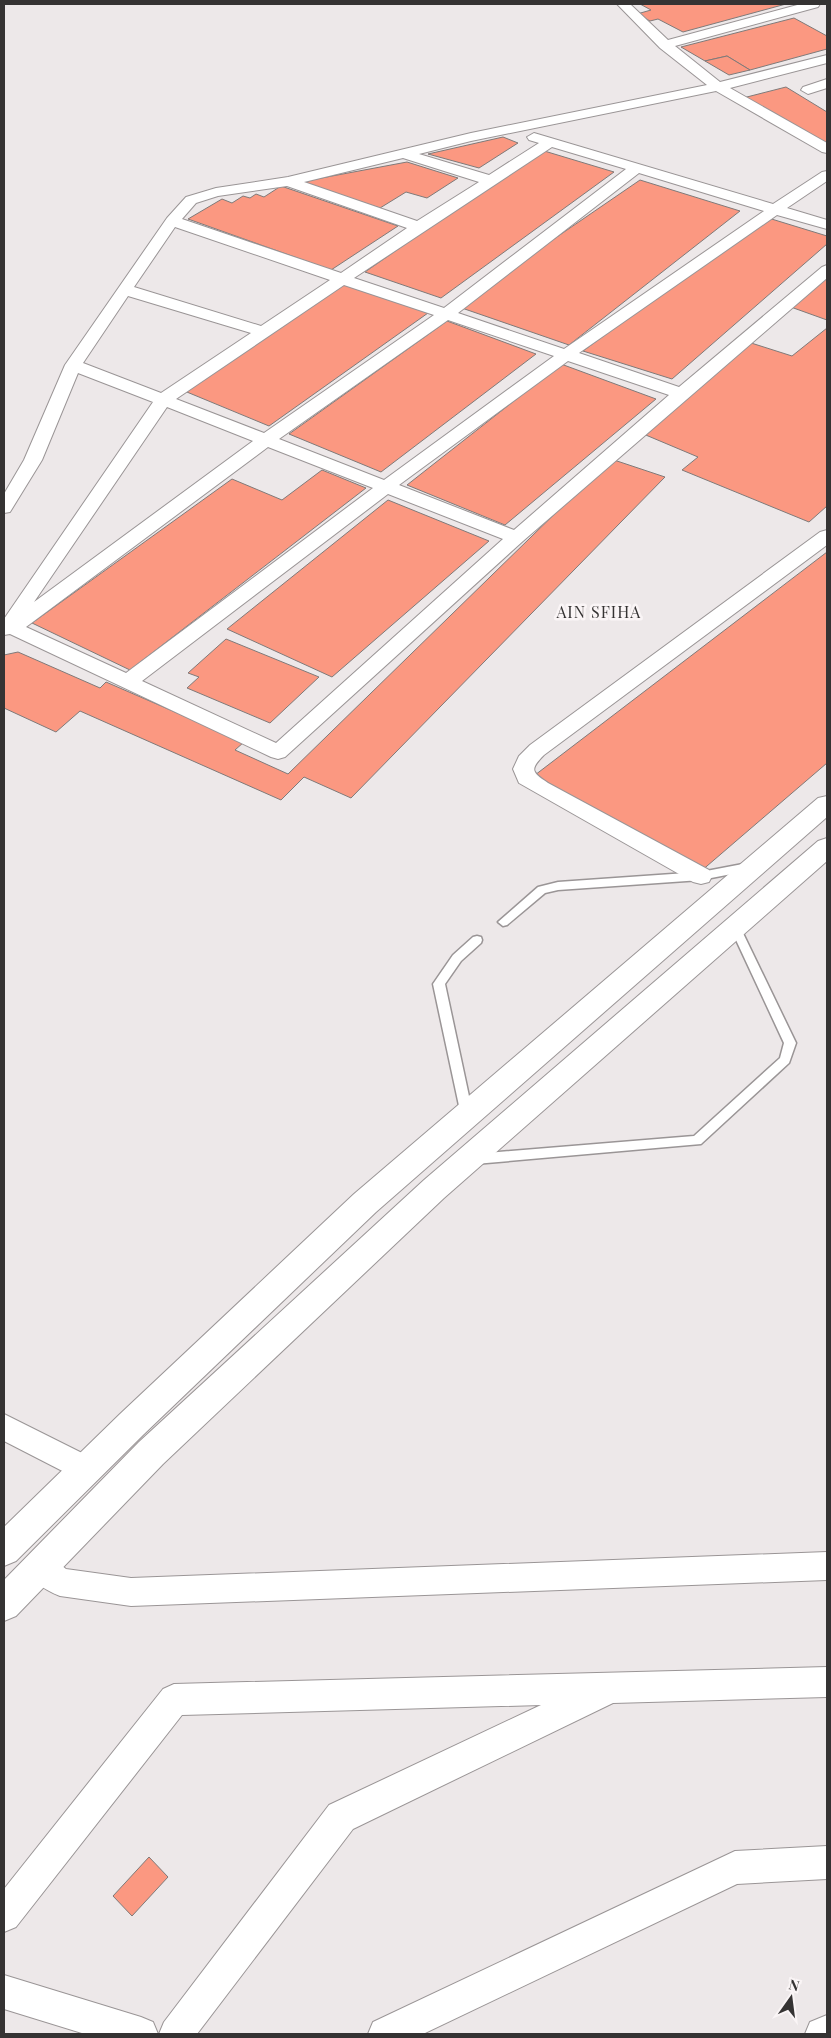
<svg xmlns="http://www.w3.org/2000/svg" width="831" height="2038" viewBox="0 0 831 2038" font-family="'Playfair Display',serif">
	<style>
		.building { fill: #fb9881; stroke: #7f7a79 }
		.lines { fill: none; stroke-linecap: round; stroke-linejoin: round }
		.lane-casing { stroke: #9a9596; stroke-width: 3 }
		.street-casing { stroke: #9a9596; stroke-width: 2 }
		.highway-casing { stroke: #9a9596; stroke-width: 2 }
		.lane { fill: #fff; fill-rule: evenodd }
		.street { fill: #fff; fill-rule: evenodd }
		.highway { fill: #fff; fill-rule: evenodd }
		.labels { text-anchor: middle; stroke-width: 5; stroke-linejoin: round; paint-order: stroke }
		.quarter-label { font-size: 16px; letter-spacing: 1px; fill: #353333; stroke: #faf5f6 }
	</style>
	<rect width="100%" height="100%" fill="#ede8e9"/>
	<g class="building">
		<path d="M640,4H786L683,32L658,19L650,21L637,14L651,10Z"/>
		<path d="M794,18L827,36V49L750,70L727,56L705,61L681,47Z"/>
		<path d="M727,56L750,70L729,75L705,61Z"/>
		<path d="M786,87L827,112V148L739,99Z"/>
		<path d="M503,137L518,143L479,168L428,154Z"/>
		<path d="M541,150L614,172L441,298L365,272Z"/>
		<path d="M407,162L458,178L427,198L406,192L380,208L300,182Z"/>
		<path d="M640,180L740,211L569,345L456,306Z"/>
		<path d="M281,186L398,226L331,270L188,219L222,199L232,203L243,196L250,198L256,194L264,197Z"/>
		<path d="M765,217L827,236V244L672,379L583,351Z"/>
		<path d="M827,275V320L788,306Z"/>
		<path d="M344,283L428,313L269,426L182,390Z"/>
		<path d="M447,321L536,354L381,472L289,434Z"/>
		<path d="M827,328V506L809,522L682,470L698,457L641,433L748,342L792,356Z"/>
		<path d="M561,364L656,399L505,525L407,485Z"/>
		<path d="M611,459L665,477L351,798L304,777L281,800L80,711L56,732L4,708V655L18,652L100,688L106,682L244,742L235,750L288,774Z"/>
		<path d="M322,470L366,488L130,670L32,623L232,479L282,500Z"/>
		<path d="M388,500L489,541L332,677L227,629Z"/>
		<path d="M827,552V763L700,872L535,775Z"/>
		<path d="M226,639L319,677L270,723L187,688L199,677L188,673Z"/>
		<path d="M149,1857L168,1877L132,1916L113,1896Z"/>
	</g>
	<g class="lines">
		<defs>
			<g id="lane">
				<path d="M748,863L752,864L753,867L752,870L701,880L558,890L545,893L507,925L503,926L498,922L538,887L558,882L701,872Z"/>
				<path d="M735,923L740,927L796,1043L789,1063L701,1144L475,1164L471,1162L469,1159L471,1156L475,1154L694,1136L780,1058L784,1043L730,927Z"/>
				<path d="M477,936L481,937L482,940L481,943L461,961L445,984L473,1115L471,1118H463L461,1115L433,984L453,955L473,937Z"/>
			</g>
			<g id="street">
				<path d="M617,4H630L668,40L801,4H820L818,7L675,46L720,82L827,55V63L730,88L827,143V153L822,152L716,91L471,141L419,154L489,175L539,143L529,140L527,137L534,133L773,204L822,172L827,171V181L787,208L827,220V229L777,215L579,353L679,387L822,267L827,265V278L523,541L285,757L278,759L271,757L10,634L4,635V619L153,402L78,373L42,460L10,512L4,513V494L24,460L65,365L167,218L186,197L216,188L288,177L471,133L707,85L660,48ZM552,147L626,169L444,308L354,278ZM403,158L479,182L417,221L304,182ZM639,173L764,211L564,349L458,313ZM287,186L407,228L341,273L182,219L196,203L218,196ZM175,227L330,280L261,326L134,287ZM344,285L434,315L264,433L176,399ZM128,296L251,333L161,393L83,363ZM448,320L554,356L384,480L279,439ZM568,361L669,395L514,530L399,485ZM167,407L253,441L34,602ZM268,447L373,488L126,673L26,627ZM388,494L503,539L276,743L142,681Z"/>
				<path d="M827,79V88L808,94L801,90L803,87Z"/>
				<path d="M827,530V545L544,755C529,770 532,772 548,783L709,870L712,876L709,882L701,884L693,882L519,783L513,769L519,756L530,745L820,532Z"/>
				<path d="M4,1414L96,1460L100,1469L96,1478L86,1482L76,1478L4,1441Z"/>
				<path d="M827,1552V1580L131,1606L60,1596C45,1590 32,1582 25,1567L29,1557L40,1553L51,1557L66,1569L131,1578Z"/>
				<path d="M827,1667V1697L613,1703L353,1829L197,2034H159L164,2022L329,1805L541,1705L182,1715L16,1927L4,1932V1889L163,1689L174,1684Z"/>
				<path d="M827,1846V1879L737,1884L423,2034H368L373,2022L735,1851Z"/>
				<path d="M4,1975L141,2017L153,2022L158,2034H85L4,2009Z"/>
				<path d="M827,2015V2034H805L810,2022Z"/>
			</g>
			<g id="highway">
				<path d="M827,796V817L376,1212L144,1434L16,1561L4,1566V1527L120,1414L354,1194L818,798Z"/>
				<path d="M827,838V861L444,1198L163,1464L16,1616L4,1621V1580L139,1442L424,1180L818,841Z"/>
			</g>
		</defs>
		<use href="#lane" class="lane-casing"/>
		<use href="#street" class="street-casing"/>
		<use href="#highway" class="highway-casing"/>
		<use href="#lane" class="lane"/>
		<use href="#street" class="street"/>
		<use href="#highway" class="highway"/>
	</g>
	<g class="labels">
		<g class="quarter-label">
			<text x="599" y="618">AIN SFIHA</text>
		</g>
	</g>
	<rect width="831" height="2038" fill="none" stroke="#353333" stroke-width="10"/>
	<g transform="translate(791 1998) rotate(14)" stroke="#faf5f6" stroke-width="4" paint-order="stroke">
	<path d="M0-4L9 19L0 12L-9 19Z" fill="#353333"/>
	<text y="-8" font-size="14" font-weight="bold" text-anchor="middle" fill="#353333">N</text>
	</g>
</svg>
